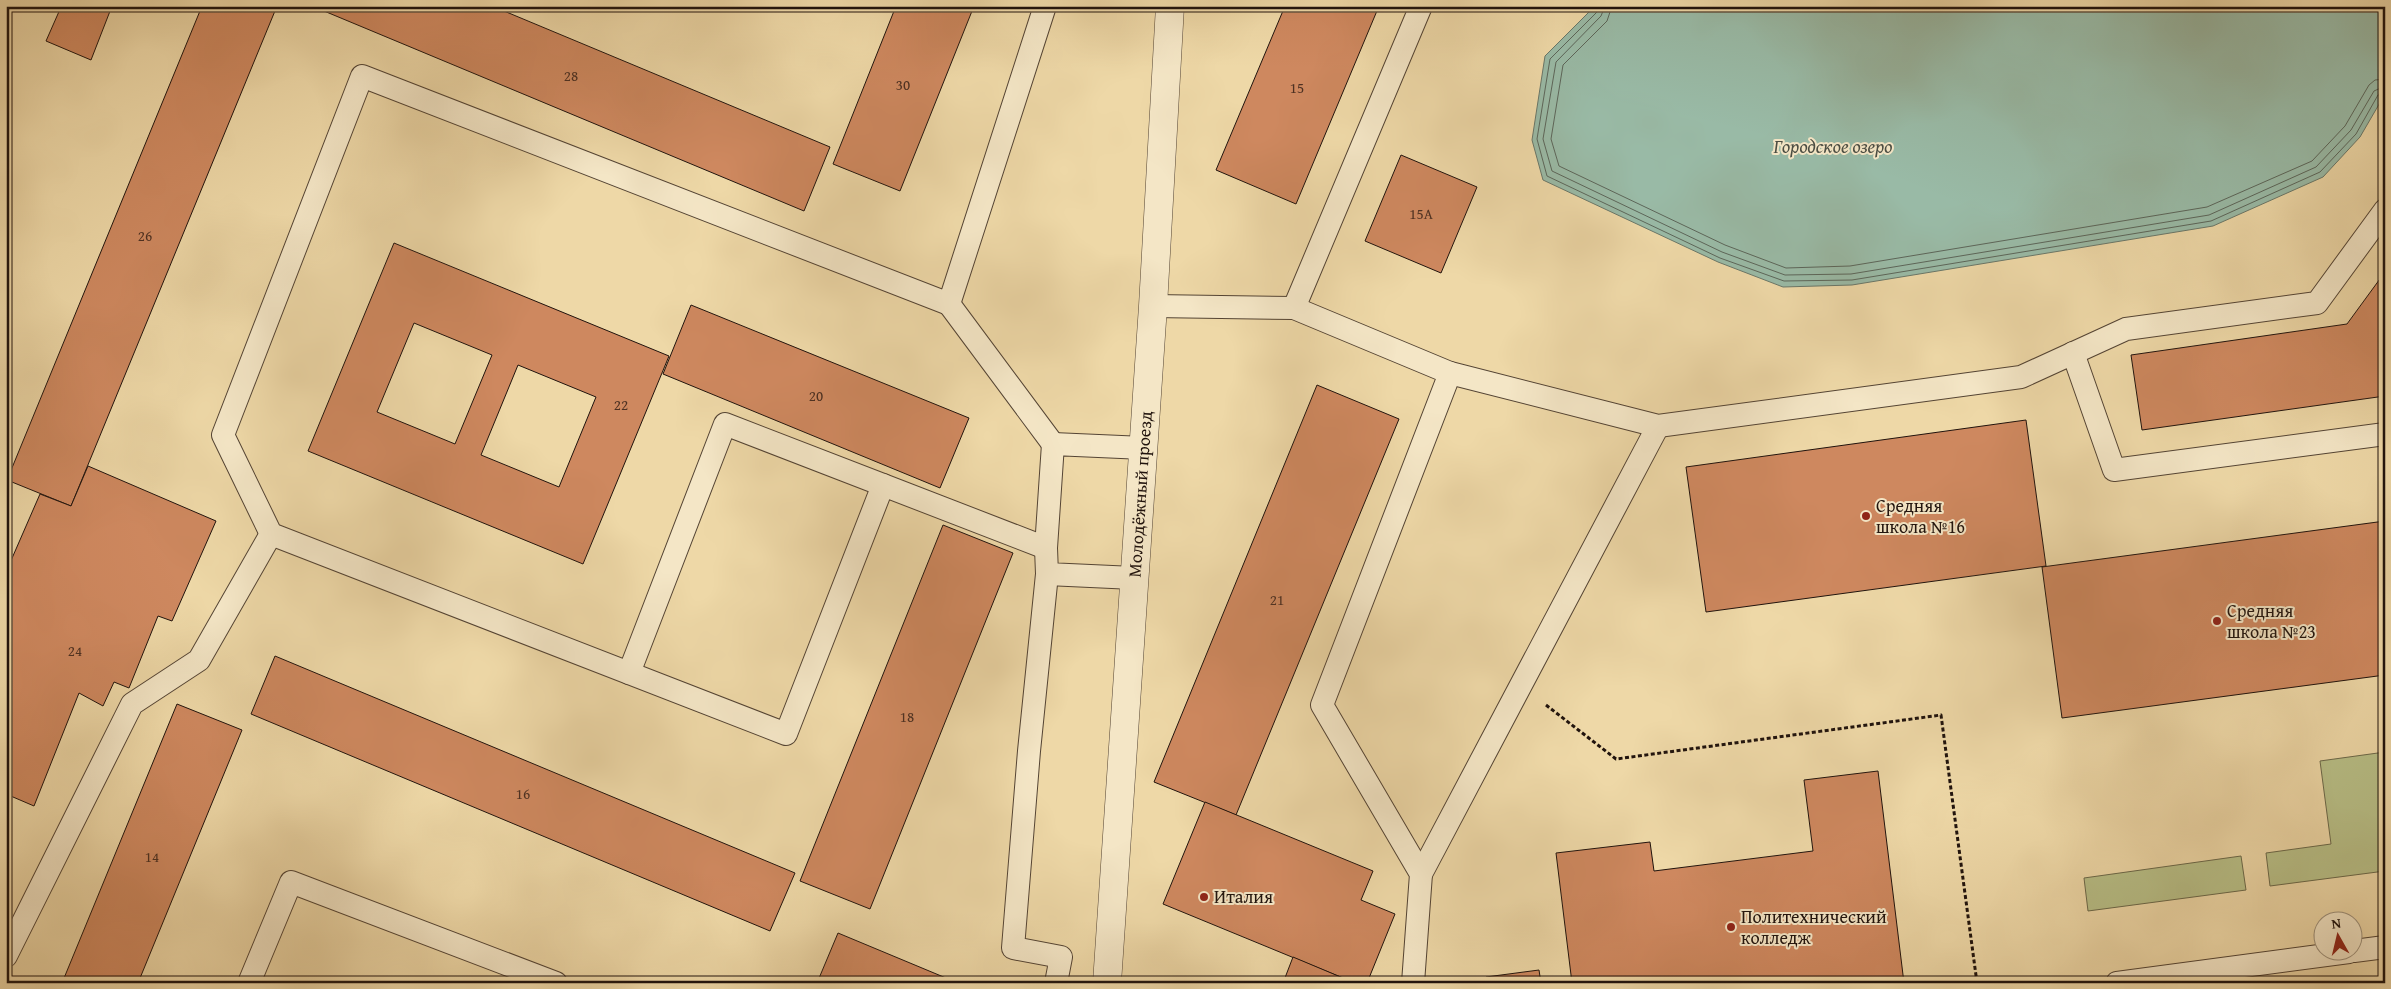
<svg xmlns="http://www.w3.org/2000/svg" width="2391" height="989" viewBox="0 0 2391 989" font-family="'Gentium Book Plus',serif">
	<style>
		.green { fill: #b8bf87; stroke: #6c694a }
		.water { fill: #99baa6; stroke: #697769 }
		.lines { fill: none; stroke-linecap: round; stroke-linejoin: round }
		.shore { stroke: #5c665a; stroke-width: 1 }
		.building { fill: #ce885f; stroke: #20130d; fill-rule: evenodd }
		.service-casing { stroke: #544434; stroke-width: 24 }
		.minor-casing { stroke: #544434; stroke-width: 29 }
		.path { stroke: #20130d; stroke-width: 3; stroke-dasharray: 4 2.5; stroke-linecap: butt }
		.service { stroke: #f4e6c6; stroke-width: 22 }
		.minor { stroke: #f4e6c6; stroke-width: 28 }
		.poi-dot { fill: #8f2418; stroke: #f4e6c6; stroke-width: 2 }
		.labels { text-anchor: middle; stroke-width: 4; stroke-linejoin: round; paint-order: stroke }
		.number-label { font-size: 15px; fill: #4c3022 }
		.street-label { font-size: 18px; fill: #20130d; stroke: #f4e6c6 }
		.poi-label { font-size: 18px; fill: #20130d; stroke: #f4e6c6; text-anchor: start }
		.water-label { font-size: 19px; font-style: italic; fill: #4a4d43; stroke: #f4e6c6 }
	</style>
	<rect width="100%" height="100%" fill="#eed8a7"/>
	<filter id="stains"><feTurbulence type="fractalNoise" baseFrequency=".004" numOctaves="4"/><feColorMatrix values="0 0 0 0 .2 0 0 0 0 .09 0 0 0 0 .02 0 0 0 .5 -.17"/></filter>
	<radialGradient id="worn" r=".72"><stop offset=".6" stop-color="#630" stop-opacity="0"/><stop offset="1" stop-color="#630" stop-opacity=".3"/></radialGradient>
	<g class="green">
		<path d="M2385,752V871L2270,886L2266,853L2331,844L2320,761Z"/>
		<path d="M2241,856L2246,890L2088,911L2084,878Z"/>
	</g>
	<path class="water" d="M1595,6H2385V94L2360,137L2323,177L2213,226L1852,285L1783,287L1718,262L1543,180L1532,140L1545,56Z"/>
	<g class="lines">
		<g class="shore">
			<path d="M1598,6L1597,12L1550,59L1537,139L1547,176L1720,258L1784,281L1852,280L2211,221L2320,172L2356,134L2378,95L2385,93"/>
			<path d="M1605,6L1601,16L1556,62L1543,139L1552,171L1722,252L1785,275L1851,274L2209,215L2316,167L2351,130L2374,91L2385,86"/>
			<path d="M1612,6L1607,21L1563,65L1551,139L1559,166L1725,245L1786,268L1850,266L2207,207L2312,161L2345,126L2369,85L2375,80L2385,79"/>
		</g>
	</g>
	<g class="building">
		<path d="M58,6H112L91,60L46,41L61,7Z"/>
		<path d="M202,6H277L71,506L7,480Z"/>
		<path d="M312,6H492L830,147L804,211Z"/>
		<path d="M896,6H974L900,191L833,164Z"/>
		<path d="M1285,6H1379L1296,204L1216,170Z"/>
		<path d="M1401,155L1477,187L1441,273L1365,241Z"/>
		<path d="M394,243L669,356L583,564L308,451ZM414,323L492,355L455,444L377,412ZM518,365L596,397L559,487L481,455Z"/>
		<path d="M2385,272V396L2142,430L2131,355L2347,324Z"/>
		<path d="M691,305L969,418L940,488L663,374Z"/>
		<path d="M1317,385L1399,419L1236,815L1154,782Z"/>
		<path d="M2026,420L2046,566L1706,612L1686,467Z"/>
		<path d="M88,466L216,521L172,621L158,616L129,688L114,682L103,706L79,693L34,806L6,794V572L40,494L71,506Z"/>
		<path d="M2385,521V675L2062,718L2042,567Z"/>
		<path d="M943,525L1013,553L870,909L800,881Z"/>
		<path d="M275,656L795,873L770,931L251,714Z"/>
		<path d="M177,704L242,730L138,983H62Z"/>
		<path d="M1878,771L1904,983H1572L1556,853L1650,842L1654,871L1813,851L1804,780Z"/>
		<path d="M1205,802L1373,871L1361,900L1395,914L1367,983H1355L1163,904Z"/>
		<path d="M838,933L958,983H817Z"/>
		<path d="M1293,957L1355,983H1283Z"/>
		<path d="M1539,970L1541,983H1487L1486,977Z"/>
	</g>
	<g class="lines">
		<defs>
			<g id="service">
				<path d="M1045,6L949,304L362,76L223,435L271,534L786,734L883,485L1046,548"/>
				<path d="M949,304L1053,444"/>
				<path d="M1153,306L1294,308L1450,373L1322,705L1421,874L1413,983"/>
				<path d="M1294,308L1421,6"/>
				<path d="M2073,353L2114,470L2385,434"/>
				<path d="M1450,373L1658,426L2021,377L2126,329L2317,303L2385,210"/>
				<path d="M1047,574L1029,751L1013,948L1061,957L1056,983"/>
				<path d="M1134,578L1047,574L1046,548L1053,444L1144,448"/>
				<path d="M629,673L725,424L883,485"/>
				<path d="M1421,874L1658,426"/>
				<path d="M2354,951L2385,947"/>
				<path d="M6,956L132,704L199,660L271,534"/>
				<path d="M249,983L291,882L556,983"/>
				<path d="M2117,983L2349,952"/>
			</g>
			<g id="minor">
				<path id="s1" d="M1107,983L1153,306L1170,6"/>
			</g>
		</defs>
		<use href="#service" class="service-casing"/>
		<use href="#minor" class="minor-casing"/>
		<path class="path" d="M1546,705L1616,759L1941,715L1977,983"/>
		<use href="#service" class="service"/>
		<use href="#minor" class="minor"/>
	</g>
	<g class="poi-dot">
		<circle cx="1866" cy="516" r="5"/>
		<circle cx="2217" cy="621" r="5"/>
		<circle cx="1204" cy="897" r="5"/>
		<circle cx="1731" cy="927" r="5"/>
	</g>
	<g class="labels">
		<g class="number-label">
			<text x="571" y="81">28</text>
			<text x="903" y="90">30</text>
			<text x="1297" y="93">15</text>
			<text x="1421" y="219">15А</text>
			<text x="145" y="241">26</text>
			<text x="816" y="401">20</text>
			<text x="621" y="410">22</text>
			<text x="1277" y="605">21</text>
			<text x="75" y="656">24</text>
			<text x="907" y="722">18</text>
			<text x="523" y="799">16</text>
			<text x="152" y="862">14</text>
		</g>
		<g class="street-label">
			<text dy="6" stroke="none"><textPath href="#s1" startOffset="490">Молодёжный проезд</textPath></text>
		</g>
		<g class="poi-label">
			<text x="1876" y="512">Средняя<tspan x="1876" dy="21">школа №16</tspan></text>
			<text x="2227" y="617">Средняя<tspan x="2227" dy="21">школа №23</tspan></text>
			<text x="1214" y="903">Италия</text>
			<text x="1741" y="923">Политехнический<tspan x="1741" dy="21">колледж</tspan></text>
		</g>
		<g class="water-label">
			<text x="1833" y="153">Городское озеро</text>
		</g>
	</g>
	<rect width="2391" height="989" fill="none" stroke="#eed8a7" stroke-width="25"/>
	<rect x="8" y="8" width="2376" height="974" fill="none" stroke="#20130d" stroke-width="2.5"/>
	<rect x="12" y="12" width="2366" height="964" fill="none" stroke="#20130d"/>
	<g transform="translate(2338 936) rotate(352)"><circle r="24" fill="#f4e6c6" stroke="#9f927c"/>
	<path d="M0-4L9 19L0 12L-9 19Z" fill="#8f2418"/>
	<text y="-8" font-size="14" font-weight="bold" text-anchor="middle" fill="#20130d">N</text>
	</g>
	<rect width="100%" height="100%" filter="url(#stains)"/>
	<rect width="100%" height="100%" fill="url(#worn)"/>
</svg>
